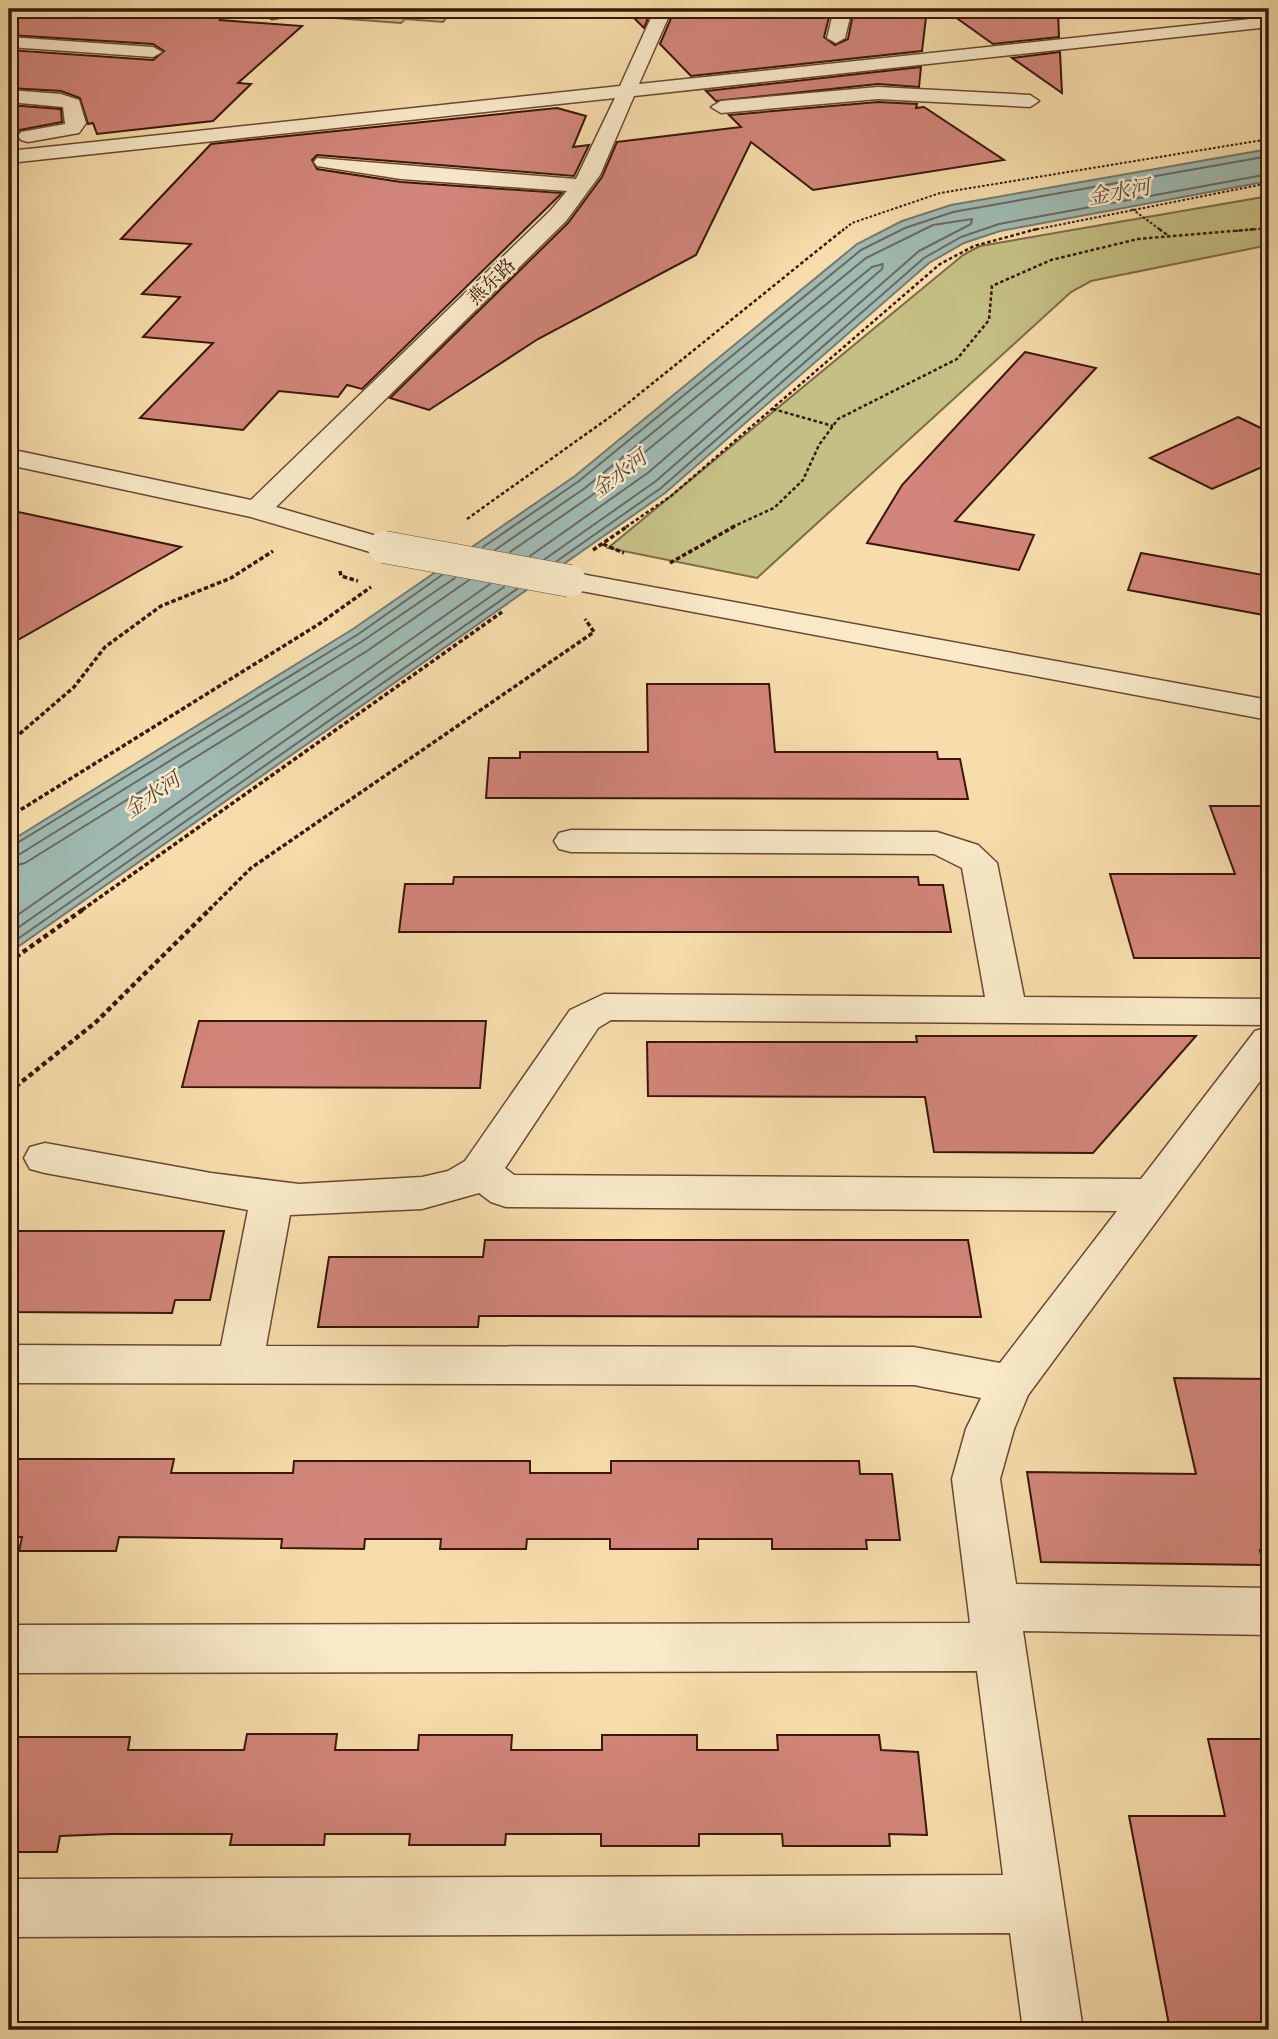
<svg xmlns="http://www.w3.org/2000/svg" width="1278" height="2039" viewBox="0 0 1278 2039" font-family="'Libre Caslon Text','Noto Serif SC',serif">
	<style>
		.green { fill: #c4bf84; stroke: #7e6b46; stroke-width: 2 }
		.water { fill: #9fbab2; stroke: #76796e; stroke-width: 2 }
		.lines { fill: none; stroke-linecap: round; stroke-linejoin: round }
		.shore { stroke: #6c685e; stroke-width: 2 }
		.building { fill: #d2857a; stroke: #391709; stroke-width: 2 }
		.minor-casing { stroke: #684832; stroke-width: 3 }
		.path-far3 { stroke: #391709; stroke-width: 2; stroke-dasharray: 2.5 2; stroke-linecap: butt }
		.path-far2 { stroke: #391709; stroke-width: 2.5; stroke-dasharray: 3.5 2.5; stroke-linecap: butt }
		.path-far1 { stroke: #391709; stroke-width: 3.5; stroke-dasharray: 4.5 2.5; stroke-linecap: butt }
		.path { stroke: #391709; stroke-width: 4.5; stroke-dasharray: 5 3.5; stroke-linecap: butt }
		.minor { fill: #f9e9c8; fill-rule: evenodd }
		.minor-bridge-casing { stroke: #684832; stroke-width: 33; stroke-linecap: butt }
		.minor-bridge { stroke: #f9e9c8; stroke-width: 32 }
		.labels { text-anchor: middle; stroke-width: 5; stroke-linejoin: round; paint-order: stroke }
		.far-street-label { font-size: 19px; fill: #391709; stroke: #f9e9c8 }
		.far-water-label { font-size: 21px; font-style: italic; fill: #58483c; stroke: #f9e9c8 }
	</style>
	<rect width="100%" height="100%" fill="#f6ddab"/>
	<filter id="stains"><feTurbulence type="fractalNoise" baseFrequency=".00286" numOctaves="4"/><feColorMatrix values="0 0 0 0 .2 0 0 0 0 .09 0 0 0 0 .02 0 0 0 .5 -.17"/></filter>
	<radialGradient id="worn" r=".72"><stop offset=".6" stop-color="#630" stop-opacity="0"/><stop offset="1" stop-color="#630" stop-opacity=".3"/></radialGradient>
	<g class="green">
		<path d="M297,9H454L443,22L405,19L401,23L334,18Z"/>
		<path d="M1269,196V245L1091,281L1071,292L757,578L608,548L963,255L980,246Z"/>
	</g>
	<path class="water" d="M1269,149V181L1000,231L964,243L929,263L665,493L9,953V842L353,629L575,476L857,244L902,221L951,205Z"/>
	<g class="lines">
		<g class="shore">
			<path d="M483,547L579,481L861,250L905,228L953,212L1269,156"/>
			<path d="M495,550L585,488L866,258L933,225L972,219L971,224L919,251L656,481L545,559"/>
			<path d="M510,552L591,496L872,267L883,264L882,269L649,472L530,556"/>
			<path d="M557,561L661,488L924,258L961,237L999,224L1269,174"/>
			<path d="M9,848L357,635L442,575"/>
			<path d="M9,857L20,854L361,642L455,578"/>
			<path d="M9,867L25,863L367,651L469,580"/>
			<path d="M9,921L490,584"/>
			<path d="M9,934L504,587"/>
			<path d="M9,945L517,589"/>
		</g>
	</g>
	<g class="building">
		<path d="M9,9L167,16L172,9H227L220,20L302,26L238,83L251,84L213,121L97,134L93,123L88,124L80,98L61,91L9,88V50L153,60L164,51L153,44L9,35Z"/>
		<path d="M625,9H652L644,28Z"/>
		<path d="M675,9H831L824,37L835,45L848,39L854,9H927L922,51L691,76L660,44Z"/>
		<path d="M944,9L1058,11L1059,37L993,44Z"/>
		<path d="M1060,52L1062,93L1012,58Z"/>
		<path d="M921,67L919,87L878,84L716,101L706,91Z"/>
		<path d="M878,102L917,104L916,108L924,107L1004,160L813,190L751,142L696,255L538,339L429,410L390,398L568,223L602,177L617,142L741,127L729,115Z"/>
		<path d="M9,105L61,109L62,122L9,132Z"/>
		<path d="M557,108L586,116L573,147L589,145L574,176L317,155L312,160L317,169L401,182L562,193L362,389L347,385L338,397L279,391L243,430L140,418L213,343L143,337L180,297L142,294L191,244L121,239L211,144Z"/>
		<path d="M1025,352L1096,368L955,521L1034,535L1019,570L867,543L902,485Z"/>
		<path d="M1238,417L1269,432V464L1212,489L1150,458Z"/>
		<path d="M9,510L181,547L9,645Z"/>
		<path d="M1141,553L1269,576V616L1128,590Z"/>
		<path d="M647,684H769L775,752H937L938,759H960L968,799L486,798L489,758H520V752H648Z"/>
		<path d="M1210,806H1269V958H1134L1110,874H1235Z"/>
		<path d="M454,877H918L919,885H943L951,932H399L405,884H453Z"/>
		<path d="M199,1021H486L480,1088L182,1087Z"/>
		<path d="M916,1036H1196L1093,1153L934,1152L925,1097L648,1096L647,1042H917Z"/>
		<path d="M9,1231H224L210,1300H175L172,1313L9,1312Z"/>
		<path d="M485,1240H968L981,1317L479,1316L478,1327H318L329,1257H483Z"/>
		<path d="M1174,1378L1269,1379V1550H1260L1263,1565L1041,1562L1027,1472L1196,1474Z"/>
		<path d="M9,1459H174L171,1473H293L294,1461H530V1473H611V1461H859L860,1474H892L900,1540H866L867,1549H772V1539H698V1549H610V1539H527L526,1549H440L441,1539H365L364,1549L281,1548L282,1539L119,1537L116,1551H19L22,1537H9Z"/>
		<path d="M247,1734H337L335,1750H418L419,1735H512L511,1750H602V1735H697V1750H778L777,1735H879L881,1750L918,1752L927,1835L889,1834L890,1846H783L782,1834H699V1846H601V1834H506L505,1845H409L410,1834H325L324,1845H230L232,1834H111L60,1836L57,1852H9V1737H130L128,1750H244Z"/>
		<path d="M1208,1739H1269V2030H1170L1129,1816H1225Z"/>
	</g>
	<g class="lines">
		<defs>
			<g id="minor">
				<path d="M267,9H284L278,18L272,19L263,14Z"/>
				<path d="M655,9H672L639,84L1269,17V27L634,96L600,175L566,221L276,507L394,541L398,547L394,553L384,556L251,517L9,465V449L251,500L550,211L567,191L401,179L317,166L314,162L317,158L576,179L615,98L9,163V151L620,86Z"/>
				<path d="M834,9H852L845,38L836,43L827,38Z"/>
				<path d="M9,37L153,47L162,52L153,57L9,47Z"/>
				<path d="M878,87L1030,95L1039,101L1030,107L878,99L721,113L711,107L721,101Z"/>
				<path d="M9,90L61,94L79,100L86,123L79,133L28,142L21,140L18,136L21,132L65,124L63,107L9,102Z"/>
				<path d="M570,572L1269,700V720L560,587L555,581L560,575Z"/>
				<path d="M571,830L937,832L978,845L997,863L1024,997L1269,999V1025L611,1020L598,1028L505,1168L514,1175L1141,1179L1255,1031L1269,1027V1069L1028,1395L1014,1429L1000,1479L1016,1584L1269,1588V1635L1023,1631L1083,2030H1023L1010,1933L9,1937V1879L1003,1875L977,1671L9,1673V1625L970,1623L952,1479L966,1429L981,1398L914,1385L9,1383V1345L221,1346L248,1210L45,1173L30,1169L24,1158L30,1147L45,1143L211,1173L299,1184L422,1177L448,1171L465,1161L570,1010L604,994L985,997L962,868L934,854L571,852L559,849L554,841L559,833ZM479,1193L491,1202L506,1207L1117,1211L1000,1363L914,1347L266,1346L290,1215L422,1209Z"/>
			</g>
		</defs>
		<use href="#minor" class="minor-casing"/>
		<g class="path-far3">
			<path d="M1132,209L1162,231"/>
			<path d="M842,231L852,223L940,193L1269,139"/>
			<path d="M1028,231L1269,183"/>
			<path d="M1236,231L1269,228"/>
		</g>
		<g class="path-far2">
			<path d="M1159,229L1169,236"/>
			<path d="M773,409L833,426"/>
			<path d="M467,519L617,412L844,229"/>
			<path d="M626,527L671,496L940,264L974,246L1037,229"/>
			<path d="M732,527L774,508L803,480L819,445L838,419L957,359L989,320L992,286L1051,260L1138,239L1256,229"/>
		</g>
		<g class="path-far1">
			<path d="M603,544L624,553"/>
			<path d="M593,550L628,526"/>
			<path d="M670,563L735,526"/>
			<path d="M340,571L341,576L358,581"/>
			<path d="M9,743L74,687L105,647L161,606L231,578L273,551"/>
			<path d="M9,817L319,624L371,587"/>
			<path d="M82,910L502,612"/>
			<path d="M209,910L251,868L594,632L585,619"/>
		</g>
		<g class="path">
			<path d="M9,962L85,908"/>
			<path d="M9,1092L96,1022L211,908"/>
		</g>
		<use href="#minor" class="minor"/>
		<defs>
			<path id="minor-bridge" d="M384,547L570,581"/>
		</defs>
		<use href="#minor-bridge" class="minor-bridge-casing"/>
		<use href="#minor-bridge" class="minor-bridge"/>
	</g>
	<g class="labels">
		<g class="far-street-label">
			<text transform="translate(491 281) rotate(-44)" y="7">燕东路</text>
		</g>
		<g class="far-water-label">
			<text transform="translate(1119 192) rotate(-10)" y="7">金水河</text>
			<text transform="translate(619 474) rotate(-37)" y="7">金水河</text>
			<text transform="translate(152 795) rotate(-34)" y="7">金水河</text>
		</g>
	</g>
	<rect width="1278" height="2039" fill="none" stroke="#f6ddab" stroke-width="35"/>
	<rect x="10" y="10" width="1257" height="2018" fill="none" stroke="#391709" stroke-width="3.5"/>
	<rect x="18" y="18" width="1243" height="2004" fill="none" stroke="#391709" stroke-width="2"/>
	<rect width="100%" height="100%" filter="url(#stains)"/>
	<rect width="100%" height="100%" fill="url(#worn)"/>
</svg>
